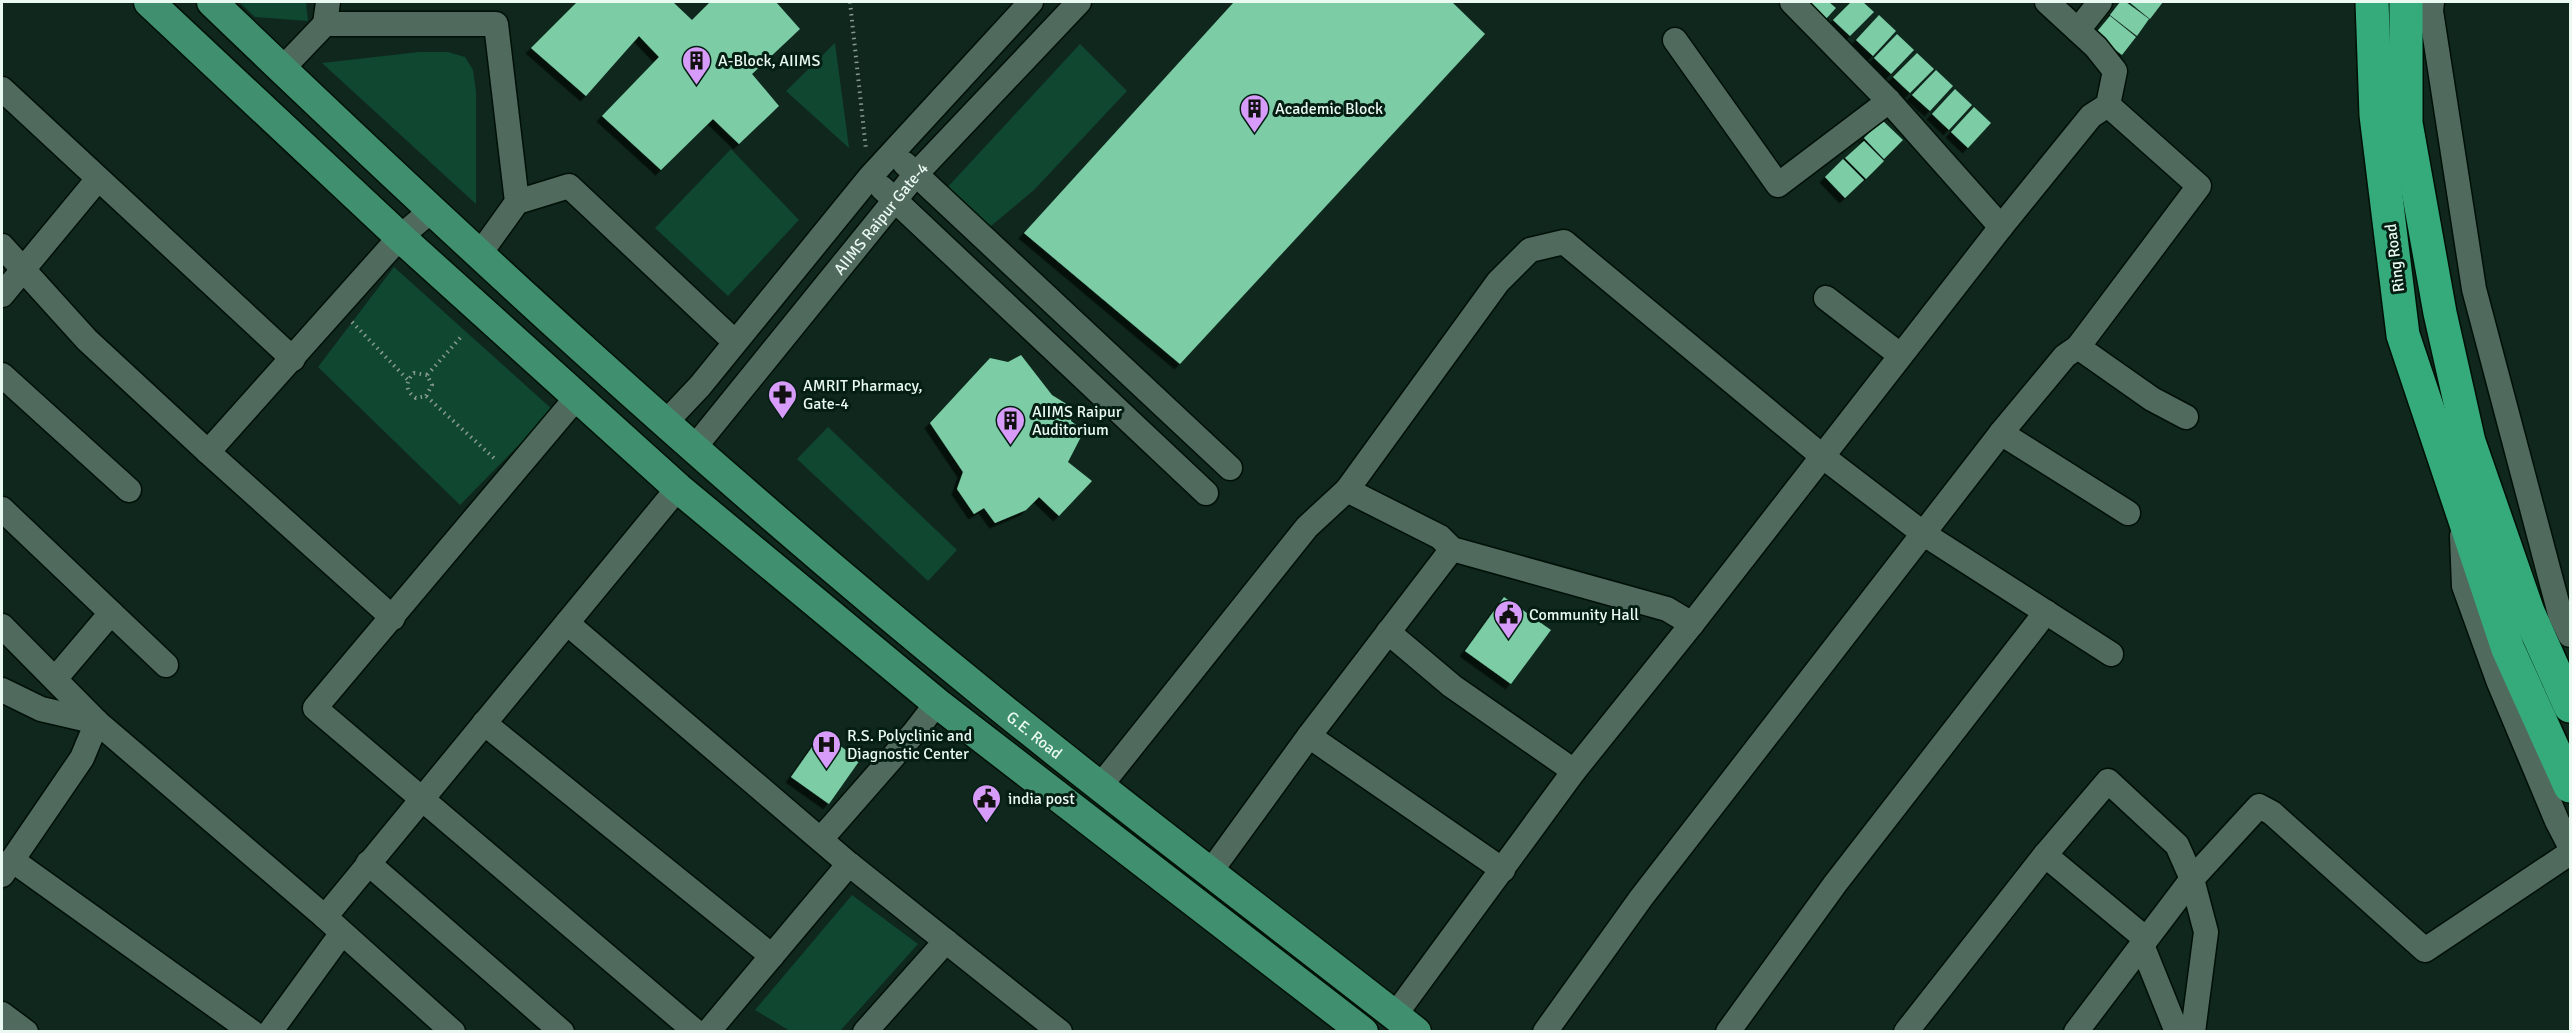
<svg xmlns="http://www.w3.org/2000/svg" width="2572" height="1033" viewBox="0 0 2572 1033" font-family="Signika,sans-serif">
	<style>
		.green { fill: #104731 }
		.building { fill: #7bcca6; filter: url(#shadow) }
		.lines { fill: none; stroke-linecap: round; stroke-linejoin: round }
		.minor-casing { stroke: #001007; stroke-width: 27 }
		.major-casing { stroke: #001007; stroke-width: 33 }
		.highway-casing { stroke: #001007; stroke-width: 36 }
		.path { stroke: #879a90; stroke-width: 4; stroke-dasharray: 1.5 4.5; stroke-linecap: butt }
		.minor { stroke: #506a5d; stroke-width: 24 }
		.major { stroke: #40906f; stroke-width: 30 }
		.highway { stroke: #35aa7b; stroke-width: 33 }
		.labels { text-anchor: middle; stroke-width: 6; stroke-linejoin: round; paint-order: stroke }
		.poi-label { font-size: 16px; fill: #eaf9f1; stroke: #051e13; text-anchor: start }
		.street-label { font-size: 16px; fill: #eaf9f1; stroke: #051e13 }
	</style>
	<defs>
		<filter id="shadow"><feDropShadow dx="-5.5" dy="5.5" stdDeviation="0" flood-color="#0009"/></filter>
	</defs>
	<rect width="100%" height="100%" fill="#0f271c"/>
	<g class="green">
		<path d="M239,2H306L308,21L255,17Z"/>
		<path d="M835,43L849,148L786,91Z"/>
		<path d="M1080,44L1127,91L1034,190L991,226L969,212L945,190Z"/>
		<path d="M419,52H448L465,57L473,70L476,92V204L322,63Z"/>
		<path d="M731,149L799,220L728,296L655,228Z"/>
		<path d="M394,267L553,410L460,505L318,367Z"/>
		<path d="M828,427L957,550L928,581L797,459Z"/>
		<path d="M852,895L918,944L840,1031H790L755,1010Z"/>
	</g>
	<g class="building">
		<path d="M577,2H673L692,20L710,2H776L800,29L752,74L779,106L739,144L713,119L661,170L602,116L659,57L639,36L586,96L531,48Z"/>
		<path d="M1234,2H1452L1485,34L1180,364L1024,233Z"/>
		<path d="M1812,2H1829L1836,8L1824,21L1807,7Z"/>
		<path d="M1851,2H1863L1874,12L1850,36L1833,20Z"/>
		<path d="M2120,2H2126L2149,19L2137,36L2110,15Z"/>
		<path d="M2129,2H2163L2150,19Z"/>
		<path d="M1879,15L1896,31L1873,56L1856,40Z"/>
		<path d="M2110,16L2136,37L2122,55L2095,34Z"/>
		<path d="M1897,34L1914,50L1891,74L1874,58Z"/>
		<path d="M1917,53L1934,69L1910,93L1893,77Z"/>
		<path d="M1936,70L1953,86L1930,111L1912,95Z"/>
		<path d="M1955,89L1972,105L1949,130L1932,114Z"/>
		<path d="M1974,107L1991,123L1968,148L1951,132Z"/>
		<path d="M1882,120L1903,140L1884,159L1864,138Z"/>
		<path d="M1864,141L1884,161L1866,179L1845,158Z"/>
		<path d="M1843,159L1864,180L1845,198L1825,177Z"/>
		<path d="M1021,355L1052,395L1073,408L1071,421L1084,431L1068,462L1092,481L1059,516L1039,497L1026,510L995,523L984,508L974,514L957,489L963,472L930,423L990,358L1008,362Z"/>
		<path d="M1504,597L1551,630L1511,684L1465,651Z"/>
		<path d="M822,733L860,760L829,804L791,777Z"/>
	</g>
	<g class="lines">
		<defs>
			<g id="minor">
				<path d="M1792,2L1889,101L2001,227"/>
				<path d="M2432,2L2431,11L2474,289L2560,614L2570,635"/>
				<path d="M325,24L328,2"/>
				<path d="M2078,30L2100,2"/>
				<path d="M1675,40L1778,185L1889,101"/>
				<path d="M282,69L325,24H496L517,202L479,255"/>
				<path d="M2,89L293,359"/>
				<path d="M905,164L1230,468"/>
				<path d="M882,188L1206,493"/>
				<path d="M517,202L569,186L735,342"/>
				<path d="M2,246L87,340L208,452L393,618"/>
				<path d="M2,295L98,179"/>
				<path d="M1826,298L1900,355"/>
				<path d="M2078,347L2152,399L2186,417"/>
				<path d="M2,375L129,490"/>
				<path d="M577,397L315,708L696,1032"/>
				<path d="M666,422L700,386L870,177L1031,2"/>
				<path d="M2001,433L2128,513"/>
				<path id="s1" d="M694,448L916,174L1079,2"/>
				<path d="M208,452L400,237L432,210"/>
				<path d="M1347,490L1440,537L1452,549L1667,609L1692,624"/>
				<path d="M2,509L166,665"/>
				<path d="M2462,536L2464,586L2498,680L2557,821L2570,846"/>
				<path d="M567,623L849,864L1060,1032"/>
				<path d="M2,626L97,722L325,917L453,1032"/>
				<path d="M1388,632L1452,686L1574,771"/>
				<path d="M55,679L111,613"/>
				<path d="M2,690L41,709L97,722L82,758L2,875"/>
				<path d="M484,723L772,956"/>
				<path d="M1309,736L1503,870"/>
				<path d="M1101,785L1307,527L1347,490L1498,282L1530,250L1564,242L1822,456L1924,534L2111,654"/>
				<path d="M821,839L913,734L937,703"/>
				<path d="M2045,855L2146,939"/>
				<path d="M12,860L252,1032"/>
				<path d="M368,863L562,1032"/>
				<path d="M1211,871L1309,736L1452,549"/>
				<path d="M325,917L678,488"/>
				<path d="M2142,945L2177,1032"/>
				<path d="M2,1014L26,1032"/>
				<path d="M1395,1015L1574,771L1692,624L2001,227L2091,116L2108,105L2115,71L2096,47L2047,2"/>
				<path d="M270,1032L342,933"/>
				<path d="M708,1032L849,864"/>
				<path d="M865,1032L946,941"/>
				<path d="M1545,1032L1641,898L2001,433L2065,356L2078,347L2199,186L2108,105"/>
				<path d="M1728,1032L1835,884L2046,612"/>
				<path d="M1906,1032L2045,855L2108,781L2177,845L2192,879L2206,932L2193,1032"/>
				<path d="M2076,1032L2192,879L2259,806L2272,813L2425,950L2570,853"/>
			</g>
			<g id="major">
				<path d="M149,2L400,237L678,488L937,703L1363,1032"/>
				<path id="s2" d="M212,2C459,239 711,472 977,688C1121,806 1270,917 1416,1032"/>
			</g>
			<g id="highway">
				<path d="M2372,2L2376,115L2403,335L2508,649L2570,786"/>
				<path d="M2406,2V123L2440,313L2469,442L2528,612L2570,706"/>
			</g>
		</defs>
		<use href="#minor" class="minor-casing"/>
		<use href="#major" class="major-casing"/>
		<use href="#highway" class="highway-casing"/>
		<g class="path">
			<path d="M850,2L866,150"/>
			<path d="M352,322L408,380"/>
			<path d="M427,375L414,373C405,382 405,391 416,398L426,396L496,460"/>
			<path d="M426,396L432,385L427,375L461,337"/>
		</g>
		<use href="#minor" class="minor"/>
		<use href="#major" class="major"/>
		<use href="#highway" class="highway"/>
	</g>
	<defs>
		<symbol id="building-pin" viewBox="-11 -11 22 30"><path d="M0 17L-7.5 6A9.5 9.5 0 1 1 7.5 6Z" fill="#d79bf9" stroke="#051e13"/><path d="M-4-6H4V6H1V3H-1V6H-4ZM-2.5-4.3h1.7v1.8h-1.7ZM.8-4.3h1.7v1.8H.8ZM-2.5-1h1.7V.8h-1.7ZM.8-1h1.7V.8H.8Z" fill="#111"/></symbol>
		<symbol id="pharmacy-pin" viewBox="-11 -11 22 30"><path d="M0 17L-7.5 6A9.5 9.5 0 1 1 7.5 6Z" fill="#d79bf9" stroke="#051e13"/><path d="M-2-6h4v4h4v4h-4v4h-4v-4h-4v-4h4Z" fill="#111"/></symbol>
		<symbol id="civic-pin" viewBox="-11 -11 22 30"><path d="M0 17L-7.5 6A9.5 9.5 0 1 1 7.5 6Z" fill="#d79bf9" stroke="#051e13"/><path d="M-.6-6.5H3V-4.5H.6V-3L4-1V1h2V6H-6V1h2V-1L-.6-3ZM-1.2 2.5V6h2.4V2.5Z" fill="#111"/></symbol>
		<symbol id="hospital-pin" viewBox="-11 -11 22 30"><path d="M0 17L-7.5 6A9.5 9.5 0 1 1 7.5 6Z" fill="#d79bf9" stroke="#051e13"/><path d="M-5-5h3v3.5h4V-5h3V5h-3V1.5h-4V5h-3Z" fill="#111"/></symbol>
	</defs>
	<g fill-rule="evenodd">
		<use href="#building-pin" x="680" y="44" width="33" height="45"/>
		<use href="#building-pin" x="1238" y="92" width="33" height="45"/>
		<use href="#pharmacy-pin" x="766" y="378" width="33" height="45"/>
		<use href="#building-pin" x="994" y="404" width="33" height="45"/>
		<use href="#civic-pin" x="1492" y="598" width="33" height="45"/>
		<use href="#hospital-pin" x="810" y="728" width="33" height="45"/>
		<use href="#civic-pin" x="970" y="782" width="33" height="45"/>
	</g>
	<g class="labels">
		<g class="poi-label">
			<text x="718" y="66">A-Block, AIIMS</text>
			<text x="1275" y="114">Academic Block</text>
			<text x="803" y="391">AMRIT Pharmacy,<tspan x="803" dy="18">Gate-4</tspan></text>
			<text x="1032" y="417">AIIMS Raipur<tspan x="1032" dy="18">Auditorium</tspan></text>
			<text x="1529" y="620">Community Hall</text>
			<text x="847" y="741">R.S. Polyclinic and<tspan x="847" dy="18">Diagnostic Center</tspan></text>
			<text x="1008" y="804">india post</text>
		</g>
		<g class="street-label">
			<text dy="6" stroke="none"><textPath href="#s1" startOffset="296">AIIMS Raipur Gate-4</textPath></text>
			<text transform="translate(2394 258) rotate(-97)" y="6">Ring Road</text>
			<text dy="6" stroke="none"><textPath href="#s2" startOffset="1102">G.E. Road</textPath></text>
		</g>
	</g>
	<rect width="2572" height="1033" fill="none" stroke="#eaf9f1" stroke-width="6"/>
</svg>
